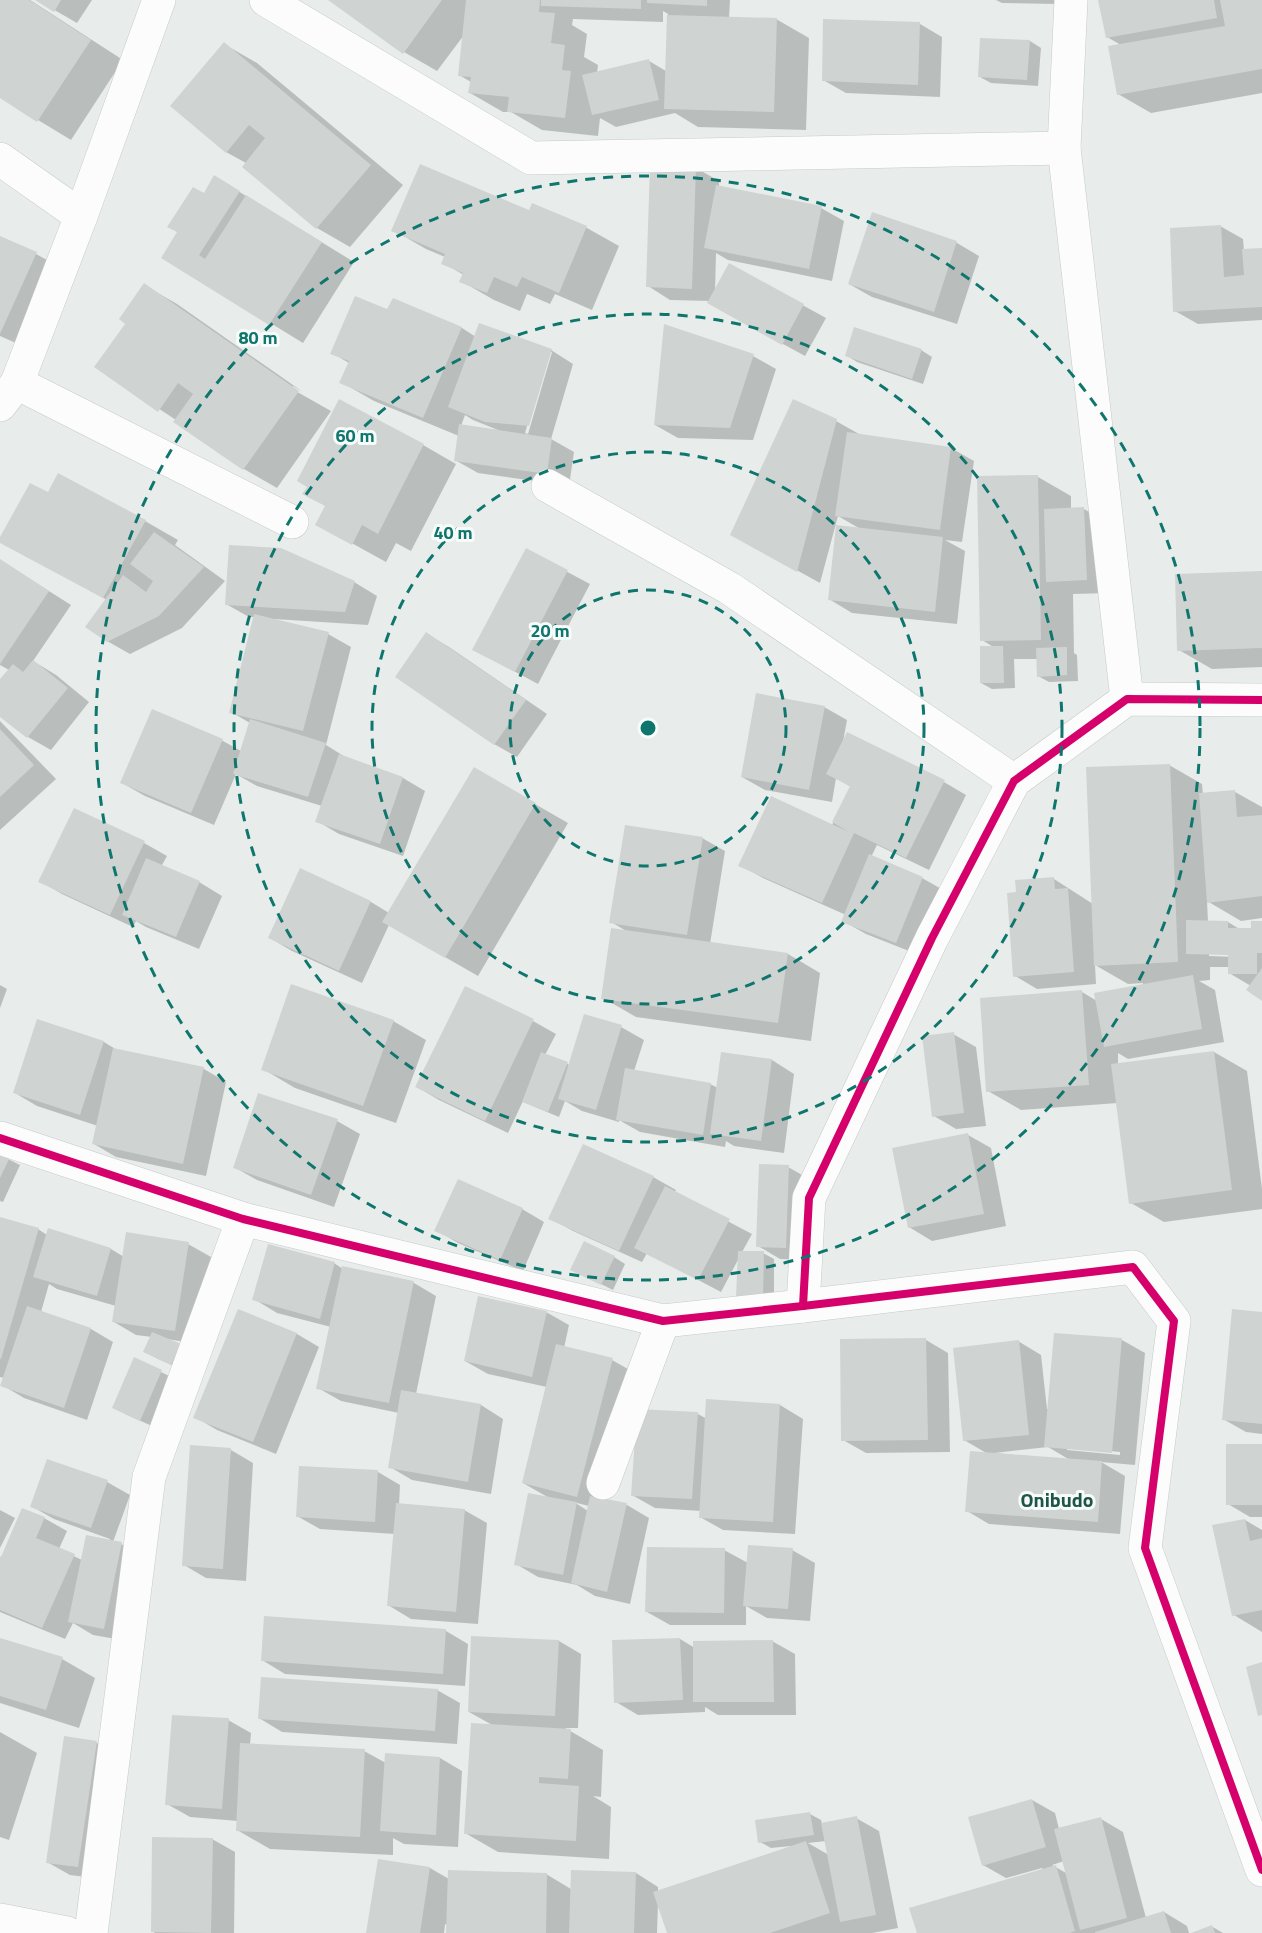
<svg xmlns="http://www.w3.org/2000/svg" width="1262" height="1933" viewBox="0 0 1262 1933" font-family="'Titillium Web',sans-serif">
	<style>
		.shadow { fill: #0003; fill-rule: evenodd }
		.building { fill: #cfd4d2 }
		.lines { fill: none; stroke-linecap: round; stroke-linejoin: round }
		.minor-casing { stroke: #c5cac8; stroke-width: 34 }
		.minor { stroke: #fcfcfc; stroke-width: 33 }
		.cycleway-casing { stroke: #f7fbf9; stroke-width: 11 }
		.cycleway { stroke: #d6006c; stroke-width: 8 }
		.ring { fill: none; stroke: #0f766e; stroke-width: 3; stroke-dasharray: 10 8 }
		.labels { text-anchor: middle; stroke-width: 6; stroke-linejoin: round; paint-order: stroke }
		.quarter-label { font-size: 20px; font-weight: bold; fill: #1f5548; stroke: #f7fbf9 }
		.centre { fill: #0f766e; stroke: #f7fbf9; stroke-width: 3 }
		.ring-label { font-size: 18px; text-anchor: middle; font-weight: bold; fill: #0f766e; stroke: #f7fbf9; stroke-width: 6; stroke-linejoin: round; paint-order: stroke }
	</style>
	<rect width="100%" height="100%" fill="#e8edeb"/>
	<g class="shadow">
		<path d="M0,0H30L123,60L71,140L0,97Z"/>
		<path d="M37,0H92L77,23Z"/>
		<path d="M331,0H730L729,18L776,19L809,38L806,130L698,127L675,113L616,127L600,118L598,136L542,130L511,112H503L470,93L471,82L459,75L464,35L437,71L404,52ZM663,11L668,14L666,71L649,61L597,73L598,65L584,57L587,34L572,25L573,19L663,22Z"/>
		<path d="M996,0H1058V4L1002,3Z"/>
		<path d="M1100,0H1262V93L1151,113L1118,94L1121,45L1107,37Z"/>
		<path d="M920,24L942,37L940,97L846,93L823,80Z"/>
		<path d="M1030,41L1041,48L1038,86L991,83L980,77Z"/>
		<path d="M224,44L257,63L403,185L350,247L317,228L244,166L246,163L226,152Z"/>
		<path d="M696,168L719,181V187L821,208L844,221L832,281L728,260L716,253L715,293L730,265L826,318L805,356L732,316L710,301L670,300L648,286Z"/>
		<path d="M215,177L354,262L303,343L163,257Z"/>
		<path d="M533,205L587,228L619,246L592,310L555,294L550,304L527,294L520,311L494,300L461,281L464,275L443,263L445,257L426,249L393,230L530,212Z"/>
		<path d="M873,214L957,243L979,256L957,324L872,297L849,284Z"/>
		<path d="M1220,226L1243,239L1244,251L1262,250V320L1198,324L1175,311Z"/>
		<path d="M0,237L36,254L69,272L34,351L0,336Z"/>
		<path d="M144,285L177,304L303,392L293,386L292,389L331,411L277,488L244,469L175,422L176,420L96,367L127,324Z"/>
		<path d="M394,300L462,328L476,337L551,350L573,364L551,439L574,452L569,486L478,473L455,460L459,436L374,401L341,382L349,363L332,353L388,311ZM549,352H552L528,434L525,433ZM465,415L473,420L498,430L461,426Z"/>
		<path d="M921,350L932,357L923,384L857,362L846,355Z"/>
		<path d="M753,356L776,369L753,440L678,438L655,425Z"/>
		<path d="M836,421L859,434L858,435L951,448L974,461L962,542L945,540L965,551L957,624L852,613L829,599L862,530L838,516L820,583L755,547Z"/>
		<path d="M423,445L456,464L411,551L396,543L386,562L317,524Z"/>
		<path d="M1038,477L1071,496V509H1084L1106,522L1109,593L1073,594L1074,653L1077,655L1078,681L1049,682L1038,676V659H1014L1015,688L992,689L981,683L995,648L982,640Z"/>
		<path d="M145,521L178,540L175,545L225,581L182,628L130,654L107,641V600L0,541Z"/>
		<path d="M526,550L590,584L538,684L497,662Z"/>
		<path d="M0,560L71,605L33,661L56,675L89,702L51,750L28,737L0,715V681L9,670L0,665Z"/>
		<path d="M1262,573V667L1212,669L1179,650Z"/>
		<path d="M354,582L377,596L368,625L274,619L273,620L328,634L351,647L326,745L347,758L403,778L425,791L403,856L339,834L317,821L322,806L257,786L236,774L214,825L145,796L122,783L153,711L223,741L241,751L250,723L231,712L255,617H249L226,604Z"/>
		<path d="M427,634L449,647L547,714L517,757L494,744Z"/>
		<path d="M824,707L847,720L843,742L944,782L966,795L929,870L877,845L871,857L922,878L945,891L919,955L866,934L843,921L846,915L763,878L740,865L832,825L851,787L836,778L832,802L765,790L742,777Z"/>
		<path d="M0,721L56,779L0,830Z"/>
		<path d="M1169,765L1202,784L1203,795L1235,792L1262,807V918L1241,921L1207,901L1208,922H1228L1241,930H1253L1262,923V999L1251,986L1229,973V967H1210V980L1199,981L1215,990L1224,1042L1128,1059L1118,1053V1064L1214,1052L1247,1071L1262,1189V1209L1164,1222L1131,1203L1118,1103L1021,1110L988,1091L1082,992L1097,1001L1143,985V983L1128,984L1095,965L1096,984L1037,989L1015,976L1018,893L1054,879L1093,904ZM1209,953L1235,954V957L1209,956Z"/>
		<path d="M474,769L568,823L478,976L389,925L362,983L292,951L270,938L300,870L371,902L389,913Z"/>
		<path d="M702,838L725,851L710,944L788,954L820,973L811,1041L636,1017L603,998L628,932L611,922Z"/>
		<path d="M144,843L167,856L161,867L199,882L222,896L199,949L146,927L136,921L133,927L62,894L40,881Z"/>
		<path d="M0,985L7,989L0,1008Z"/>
		<path d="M465,988L533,1021L556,1034L545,1055L570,1065L621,1027L644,1040L634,1071L710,1084L718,1088L772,1060L794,1074L784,1153L734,1146L726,1141L725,1147L640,1132L619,1120V1122L582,1111L565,1101L559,1117L535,1107L523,1101L508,1133L439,1100L417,1087Z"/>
		<path d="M38,1021L104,1042L117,1050L204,1069L226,1082L206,1176L116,1157L94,1144L98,1126L37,1106L15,1093Z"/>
		<path d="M393,1021L426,1040L396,1123L295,1088L263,1069Z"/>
		<path d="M953,1034L976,1047L986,1126L956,1129L934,1116Z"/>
		<path d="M337,1121L360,1134L334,1207L257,1180L234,1167Z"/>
		<path d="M968,1135L991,1148L1006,1226L932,1241L909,1227Z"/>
		<path d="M0,1155L20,1165L3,1202L0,1201Z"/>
		<path d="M788,1167L811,1180L808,1260L780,1259L758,1246Z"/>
		<path d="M653,1177L676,1190L674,1193L752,1234L742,1252L763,1253L774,1259V1303H749L739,1258L721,1292L647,1253L642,1262L573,1231L550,1218Z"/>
		<path d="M522,1209L544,1222L523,1271L458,1243L436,1230Z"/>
		<path d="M0,1219L38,1229L47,1235L111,1249L124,1257L188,1244L211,1257L197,1344L167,1339L180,1346L183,1370L156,1358L152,1337L136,1335L114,1322L116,1306L57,1289L49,1284L41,1312L91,1329L113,1342L87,1420L24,1398L2,1385L4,1378L0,1377Z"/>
		<path d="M614,1257L625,1264L613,1290L583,1275Z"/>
		<path d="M334,1263L343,1269L414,1283L436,1296L416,1394L481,1405L503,1419L491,1494L412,1480L390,1467L399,1413L341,1401L318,1388L331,1327L277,1313L254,1299Z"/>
		<path d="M239,1311L297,1334L319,1347L276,1454L217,1430L195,1417Z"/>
		<path d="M546,1312L569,1325L564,1348L612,1360L635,1373L602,1500L627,1505L649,1518L630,1604L595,1596L577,1585L538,1577L516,1564L551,1499L523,1483L547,1387L488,1374L465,1361ZM577,1503L589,1506L588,1511L577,1504Z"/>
		<path d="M1262,1313V1434L1246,1432L1223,1419Z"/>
		<path d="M1055,1335L1122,1340L1145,1353L1135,1465L1101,1462L1125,1476L1120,1534L989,1524L967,1511L988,1454L964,1440L1018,1341L1041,1355L1047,1409H1049ZM1048,1447L1070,1460L994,1453ZM1067,1447L1120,1452V1455L1067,1450Z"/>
		<path d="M926,1340L948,1353L950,1452L866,1453L843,1440Z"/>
		<path d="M135,1359L173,1378L152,1426L125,1414Z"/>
		<path d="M708,1401L780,1405L803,1419L795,1534L723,1530L700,1517L701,1511L655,1508L632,1495L698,1414L707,1419Z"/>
		<path d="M1262,1445V1517H1250L1228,1504Z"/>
		<path d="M231,1450L253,1463L246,1581L206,1578L184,1565Z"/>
		<path d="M48,1461L107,1482L130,1495L113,1542L121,1544L144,1557L127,1641L93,1635L73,1623L65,1639L0,1612V1558L2,1559L44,1518L67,1531L59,1549L82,1560L110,1541V1539L54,1519L31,1506Z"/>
		<path d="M378,1472L400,1485L399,1505L464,1510L487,1523L478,1624L411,1619L388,1605L395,1534L320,1529L297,1516Z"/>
		<path d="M0,1510L15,1518L0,1548Z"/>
		<path d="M1245,1520L1262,1530V1632L1234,1615Z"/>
		<path d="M724,1550L748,1563L792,1550L815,1563L810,1621L767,1618L746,1606V1625H670L647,1612Z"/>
		<path d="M446,1631L468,1644L465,1686L285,1674L262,1660Z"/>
		<path d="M0,1639L62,1659L95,1678L79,1728L0,1703Z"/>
		<path d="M680,1639L695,1648L772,1641L795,1654L796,1715H718L705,1707V1712L638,1715L616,1702L613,1641Z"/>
		<path d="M559,1641L581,1654L578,1728H565L603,1750L601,1797L593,1796L611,1807L609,1859L498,1852L465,1833L494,1726L469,1712Z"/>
		<path d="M437,1690L460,1703L457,1744L282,1732L259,1718Z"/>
		<path d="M228,1720L251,1733L250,1745L364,1751L386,1763L440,1758L462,1771L458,1847L404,1844L393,1838V1855L270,1849L237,1830L238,1821L190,1817L167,1804Z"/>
		<path d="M0,1732L37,1753L9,1840L0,1837Z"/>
		<path d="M65,1738L97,1743L120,1756L101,1879L70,1875L47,1862Z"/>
		<path d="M1032,1800L1055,1813L1059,1829L1101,1819L1123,1832L1146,1918L1164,1912L1187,1926L1189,1933H916L1043,1870L1042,1868L1006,1878L983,1865ZM1064,1861L1066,1873L1052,1865Z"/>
		<path d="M810,1814L821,1820L822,1824L856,1818L879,1831L898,1928L872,1933H669L658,1903L657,1933H447V1925L445,1924L444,1933H368L430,1868L449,1879L546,1874L571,1889L636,1873L658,1887V1892L791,1847V1846L771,1848L760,1842ZM826,1841L829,1855L808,1843Z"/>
		<path d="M212,1839L235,1852L234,1933H155L152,1931Z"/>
		<path d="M1211,1926L1223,1933H1195Z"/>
	</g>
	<g class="building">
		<path d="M0,0H29L91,40L37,122L0,98Z"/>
		<path d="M35,0H61L54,12Z"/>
		<path d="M328,0H442L403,54Z"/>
		<path d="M466,0H540L539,12L555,13L551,43L565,45L562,70L571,71L565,118L507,112L509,97L468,93L471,77L458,76Z"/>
		<path d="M541,0H641V9L541,6Z"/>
		<path d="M647,0H707V6L647,3Z"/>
		<path d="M1098,0H1214L1217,18L1106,38Z"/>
		<path d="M1220,0H1262V69L1117,95L1108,46L1225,26Z"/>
		<path d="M667,15L777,18L774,112L664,109Z"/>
		<path d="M823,19L920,22L918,85L822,81Z"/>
		<path d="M980,38L1030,40L1027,80L978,77Z"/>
		<path d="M224,42L371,165L316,229L242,167L265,138L249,125L226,153L170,106Z"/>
		<path d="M649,59L659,100L592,115L582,75Z"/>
		<path d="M420,164L529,210L532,203L587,226L559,293L522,277L517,287L494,277L487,293L459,282L463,273L441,264L445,254L391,231Z"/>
		<path d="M650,165L696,167L692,289L646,287Z"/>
		<path d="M214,175L240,191L199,255L205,259L246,195L322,242L269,325L161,258L177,232L167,227L193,187L204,193Z"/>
		<path d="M716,185L822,206L809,269L704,248Z"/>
		<path d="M872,212L957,241L934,312L848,284Z"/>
		<path d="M1221,225L1224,277L1244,275L1242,249L1262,248V307L1173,312L1170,228Z"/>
		<path d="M0,236L37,252L0,334Z"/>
		<path d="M729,263L804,304L782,345L707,303Z"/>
		<path d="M144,283L299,391L243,470L173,422L193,394L178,383L158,412L94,367L125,324L119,319Z"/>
		<path d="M355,296L387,309L393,298L462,327L423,418L339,383L349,361L330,354Z"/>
		<path d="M479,323L552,349L529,426L485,422L448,407Z"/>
		<path d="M664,324L754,354L730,428L654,425Z"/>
		<path d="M854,327L922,349L912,379L845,356Z"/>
		<path d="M339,399L424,444L378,534L362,525L352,545L315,525L325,506L302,494L307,487L297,481Z"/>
		<path d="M793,399L837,419L797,572L730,535Z"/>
		<path d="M459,424L552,438L547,474L454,461Z"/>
		<path d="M847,432L951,447L940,530L835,516Z"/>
		<path d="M58,473L146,520L103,598L0,543V537L30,483L48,492Z"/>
		<path d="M1038,475L1041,640L980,641L977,476Z"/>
		<path d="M1084,507L1087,580L1046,582L1044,509Z"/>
		<path d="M836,525L943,537L935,612L828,600Z"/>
		<path d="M154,532L204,567L159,616L107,642L85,627L123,575L146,592L153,581L130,564Z"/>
		<path d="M229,545L281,548L355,581L345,612L225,605Z"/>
		<path d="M526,548L568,570L515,672L472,650Z"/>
		<path d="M0,559L49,591L0,664Z"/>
		<path d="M1262,571V648L1177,651L1175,574Z"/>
		<path d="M254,614L329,632L303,731L229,713Z"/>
		<path d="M426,632L526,700L494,745L395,677Z"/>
		<path d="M980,646H1003L1004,683H980Z"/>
		<path d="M1067,647V675L1037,677L1036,648Z"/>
		<path d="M33,660L68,688L27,738L0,717V679L13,664L23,672Z"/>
		<path d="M756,693L825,706L809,790L741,777Z"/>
		<path d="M152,709L223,739L191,813L120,783Z"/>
		<path d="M250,719L326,743L308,797L233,774Z"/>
		<path d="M0,729L34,765L0,797Z"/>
		<path d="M847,732L945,780L906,858L854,833L822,903L738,866L771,796L849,832L832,822L850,786L826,774Z"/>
		<path d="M339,754L403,777L380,844L315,822Z"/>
		<path d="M1170,764L1178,962L1094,966L1086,767Z"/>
		<path d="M474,767L536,803L445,958L382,922Z"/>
		<path d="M1235,790L1237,817L1262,815V896L1207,903L1199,793Z"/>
		<path d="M74,808L145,841L110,915L38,882Z"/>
		<path d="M625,825L703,837L687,935L609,923Z"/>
		<path d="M869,854L923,877L896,943L841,922Z"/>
		<path d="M146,858L200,881L176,937L122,915Z"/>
		<path d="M300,868L371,901L339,971L268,938Z"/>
		<path d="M1054,877L1055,889L1068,888L1074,972L1013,977L1007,893L1016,892L1015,880Z"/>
		<path d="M1186,920L1228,921V928H1251V921H1262V953H1257V974H1228V955L1186,954Z"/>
		<path d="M611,928L788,953L778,1023L601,999Z"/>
		<path d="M1262,968V1001L1246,990Z"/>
		<path d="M1193,975L1202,1029L1104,1047L1094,993Z"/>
		<path d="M291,984L394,1020L363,1106L261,1070Z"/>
		<path d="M465,986L534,1019L485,1121L415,1087Z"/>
		<path d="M1082,990L1089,1085L986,1092L980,998Z"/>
		<path d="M584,1014L622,1025L596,1110L558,1099Z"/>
		<path d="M37,1019L104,1041L80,1115L13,1093Z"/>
		<path d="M954,1032L964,1113L932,1117L922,1036Z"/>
		<path d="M113,1048L204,1067L183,1164L92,1144Z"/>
		<path d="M1214,1051L1232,1190L1129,1204L1111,1064Z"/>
		<path d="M541,1052L568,1062L548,1112L522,1102Z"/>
		<path d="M721,1052L772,1059L761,1141L710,1134Z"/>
		<path d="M625,1068L711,1083L703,1135L616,1120Z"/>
		<path d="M258,1093L338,1119L311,1195L233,1168Z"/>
		<path d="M968,1133L984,1214L908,1228L892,1148Z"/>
		<path d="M583,1144L654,1176L619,1251L548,1219Z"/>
		<path d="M0,1153L10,1157L0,1178Z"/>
		<path d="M759,1164L789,1165L786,1248L756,1247Z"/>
		<path d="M458,1179L523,1208L500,1260L434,1231Z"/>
		<path d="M665,1186L730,1219L698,1280L634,1248Z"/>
		<path d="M0,1217L39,1228L1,1359H0Z"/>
		<path d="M48,1228L111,1248L97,1296L33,1277Z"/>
		<path d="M126,1232L189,1242L175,1331L112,1322Z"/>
		<path d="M584,1241L615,1256L601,1285L570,1270Z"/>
		<path d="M268,1244L335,1262L320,1319L252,1300Z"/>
		<path d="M738,1251H764L763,1297H736Z"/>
		<path d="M342,1266L414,1281L389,1403L316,1389Z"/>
		<path d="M478,1296L547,1311L532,1377L464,1361Z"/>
		<path d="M27,1306L91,1328L64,1408L0,1386Z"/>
		<path d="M238,1309L297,1333L253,1442L193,1418Z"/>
		<path d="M1232,1309L1262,1312V1424L1222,1420Z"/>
		<path d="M152,1332L181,1344L171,1365L143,1352Z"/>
		<path d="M1054,1333L1122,1338L1112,1453L1044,1447Z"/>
		<path d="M926,1338L928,1440L841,1441L840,1339Z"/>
		<path d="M1019,1340L1029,1435L963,1441L953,1348Z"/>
		<path d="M556,1344L613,1358L577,1497L522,1483Z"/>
		<path d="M134,1357L162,1370L140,1421L112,1408Z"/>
		<path d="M401,1390L481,1404L468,1482L388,1468Z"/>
		<path d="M706,1399L780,1404L773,1522L699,1518Z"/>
		<path d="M637,1409L698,1412L692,1499L631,1496Z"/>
		<rect x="1226" y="1444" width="36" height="61"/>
		<path d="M190,1445L231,1448L223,1569L182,1566Z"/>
		<path d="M970,1451L1102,1461L1098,1522L965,1512Z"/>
		<path d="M47,1459L108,1480L91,1528L30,1507Z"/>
		<path d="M299,1466L378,1470L375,1522L296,1517Z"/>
		<path d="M528,1493L577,1502L563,1575L514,1565Z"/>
		<path d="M590,1496L627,1503L607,1592L571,1583Z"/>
		<path d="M396,1503L465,1509L456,1612L387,1606Z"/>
		<path d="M22,1508L45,1517L36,1538L75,1554L42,1628L0,1610V1556L1,1557Z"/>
		<path d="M1245,1519L1250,1541L1262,1538V1610L1232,1616L1212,1525Z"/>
		<path d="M86,1535L122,1542L104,1629L68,1622Z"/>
		<path d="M748,1545L793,1548L788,1609L743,1606Z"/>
		<path d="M647,1547L725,1548L724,1613L645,1612Z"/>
		<path d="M264,1616L446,1629L443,1674L261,1661Z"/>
		<path d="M471,1636L559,1640L555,1716L468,1712Z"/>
		<path d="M0,1638L63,1657L46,1710L0,1696Z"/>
		<path d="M680,1638L683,1700L614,1703L612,1640Z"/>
		<path d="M773,1640L774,1702H693V1641Z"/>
		<path d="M1262,1662V1715L1258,1716L1246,1667Z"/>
		<path d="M261,1677L438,1689L435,1731L258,1719Z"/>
		<path d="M172,1715L229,1718L222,1809L165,1805Z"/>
		<path d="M471,1723L571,1729L568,1779L539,1777V1783L579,1786L576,1841L464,1834Z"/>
		<path d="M64,1736L97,1741L78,1867L46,1863Z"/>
		<path d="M240,1743L365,1749L360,1837L236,1831Z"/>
		<path d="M385,1753L440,1757L436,1835L380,1831Z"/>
		<path d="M1032,1799L1046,1847L982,1866L968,1817Z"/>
		<path d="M810,1812L814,1835L758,1843L755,1820Z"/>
		<path d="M857,1816L876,1915L840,1922L821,1823Z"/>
		<path d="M1101,1817L1127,1918L1080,1930L1054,1829Z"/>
		<path d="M152,1837L213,1838L211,1933L151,1932Z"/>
		<path d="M806,1841L830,1913L770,1933H667L653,1892Z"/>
		<path d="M378,1859L430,1867L420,1933H366Z"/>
		<path d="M1056,1865L1075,1931L1070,1933H917L909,1908Z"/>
		<path d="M448,1870L547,1873L546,1933H446Z"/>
		<path d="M571,1870L636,1872L634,1933H569Z"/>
		<path d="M1164,1911L1171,1933H1095V1932Z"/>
		<path d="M1212,1925L1215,1933H1191Z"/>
	</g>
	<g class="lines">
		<defs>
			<g id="minor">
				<path d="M266,0L531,158L1064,148"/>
				<path d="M1071,0L1064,148L1127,699"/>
				<path d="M0,159L81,216"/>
				<path d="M17,383L292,522"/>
				<path d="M0,405L17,383L81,216L159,0"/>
				<path d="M548,486L729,588L1014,781"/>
				<path d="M0,1138L243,1219L663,1321L803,1306L1133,1267L1174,1321L1145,1548L1262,1870"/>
				<path d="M803,1306L809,1198L932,938L1014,781L1127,699L1262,700"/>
				<path d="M603,1483L663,1321"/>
				<path d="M0,1920L67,1933"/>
				<path d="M91,1933L149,1477L243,1219"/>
			</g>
		</defs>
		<use href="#minor" class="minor-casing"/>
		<use href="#minor" class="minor"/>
		<defs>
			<g id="cycleway">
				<path d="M0,1138L243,1219L663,1321L803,1306L1133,1267L1174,1321L1145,1548L1262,1870"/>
				<path d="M803,1306L809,1198L932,938L1014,781L1127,699L1262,700"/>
			</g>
		</defs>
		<use href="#cycleway" class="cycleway-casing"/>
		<use href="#cycleway" class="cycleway"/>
	</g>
	<g class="ring">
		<circle cx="648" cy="728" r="138"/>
		<circle cx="648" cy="728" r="276"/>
		<circle cx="648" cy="728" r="414"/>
		<circle cx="648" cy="728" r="552"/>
	</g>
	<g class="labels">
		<g class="quarter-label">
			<text x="1057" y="1507">Onibudo</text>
		</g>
	</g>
	<circle cx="648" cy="728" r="9" class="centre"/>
	<g class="ring-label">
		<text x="258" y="344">80 m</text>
		<text x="355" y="442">60 m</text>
		<text x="453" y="539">40 m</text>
		<text x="550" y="637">20 m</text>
	</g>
</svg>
